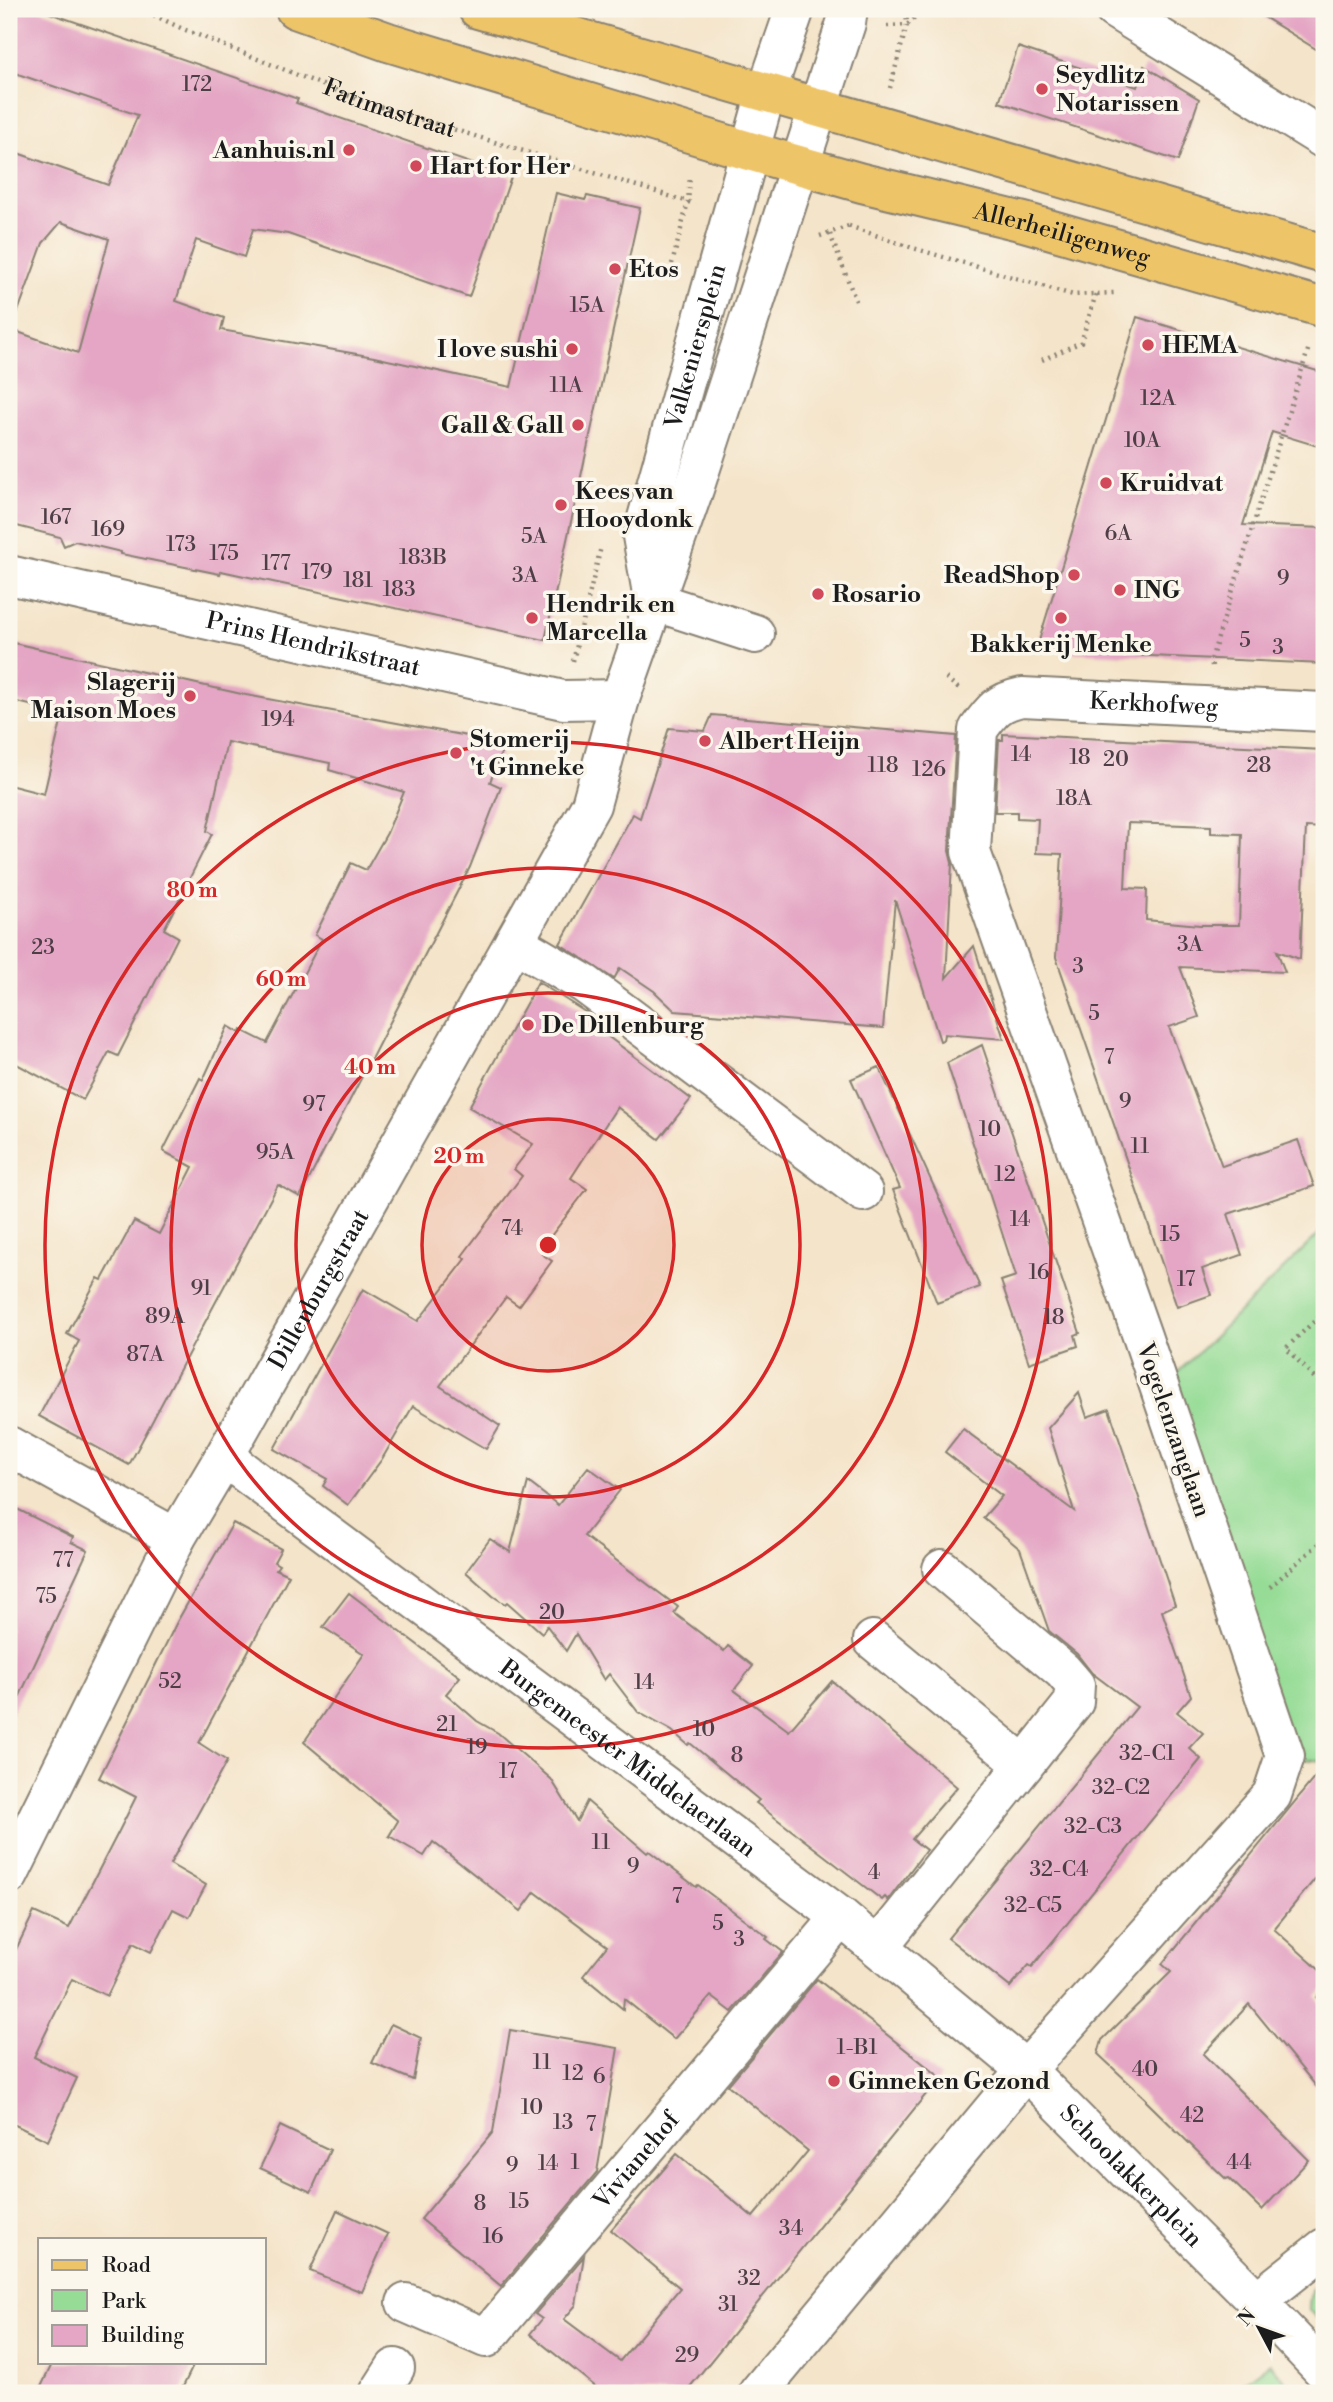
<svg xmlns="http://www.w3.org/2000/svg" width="1333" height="2402" viewBox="0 0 1333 2402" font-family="'Libre Bodoni',serif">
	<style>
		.green { fill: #96dc96; stroke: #597c59; stroke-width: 2 }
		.building { fill: #e4a6c4; fill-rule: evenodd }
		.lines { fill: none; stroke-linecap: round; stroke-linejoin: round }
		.minor-casing { stroke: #888072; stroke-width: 42 }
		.major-casing { stroke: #888072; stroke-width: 42 }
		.path { stroke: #888072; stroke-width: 4.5; stroke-dasharray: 2 5; stroke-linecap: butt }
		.minor { stroke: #fff; stroke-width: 38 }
		.major { stroke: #eec469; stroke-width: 38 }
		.ring { fill: none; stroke: #d62828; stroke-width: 3.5 }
		.poi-dot { fill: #d1495b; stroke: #fbf7ec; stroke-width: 2.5 }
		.labels { text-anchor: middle; stroke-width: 7; stroke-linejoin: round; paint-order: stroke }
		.number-label { font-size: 21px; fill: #4e3e46 }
		.poi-label { font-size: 24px; font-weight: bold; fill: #1c1c1c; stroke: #fbf7ec; text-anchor: start }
		.street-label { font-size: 24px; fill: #1c1c1c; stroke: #fbf7ec }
		.centre { fill: #d62828; stroke: #fbf7ec; stroke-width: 3.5 }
		.ring-label { font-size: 21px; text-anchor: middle; font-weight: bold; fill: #d62828; stroke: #fbf7ec; stroke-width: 7; stroke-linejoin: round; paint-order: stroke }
	</style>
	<rect width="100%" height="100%" fill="#fbf7ec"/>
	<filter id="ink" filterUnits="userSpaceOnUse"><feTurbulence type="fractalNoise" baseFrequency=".0143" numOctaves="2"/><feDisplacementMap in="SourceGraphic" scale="14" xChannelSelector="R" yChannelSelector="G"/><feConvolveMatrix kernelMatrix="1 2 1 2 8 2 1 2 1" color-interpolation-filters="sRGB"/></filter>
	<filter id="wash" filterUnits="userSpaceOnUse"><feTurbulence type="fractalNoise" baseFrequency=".00686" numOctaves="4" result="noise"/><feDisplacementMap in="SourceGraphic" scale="28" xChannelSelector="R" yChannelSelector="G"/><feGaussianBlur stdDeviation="1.57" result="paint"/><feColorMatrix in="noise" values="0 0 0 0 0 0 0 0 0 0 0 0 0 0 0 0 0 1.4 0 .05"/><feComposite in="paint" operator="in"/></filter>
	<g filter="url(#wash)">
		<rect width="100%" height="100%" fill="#f4e4c9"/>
		<g class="green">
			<path d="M1324,1229V1761L1292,1758L1171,1379Z"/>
			<path d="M1324,2271V2326L1309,2310C1309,2295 1312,2281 1324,2271Z"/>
			<path d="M1270,2363L1296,2393H1230Z"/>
		</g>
		<g id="blocks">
			<g class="building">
				<path d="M9,9H38L298,99L296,103L511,177L469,297L288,234L253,229L244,257L196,240L176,301L224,318L221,330L374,357L511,387L556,193L585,200L587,196L640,208L545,640L221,571L220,574L121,554V552L75,541L64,546L60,537L9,524V329L78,353L109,239L61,222L43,243L13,325L9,324V150L108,185L138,115L9,71Z"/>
				<path d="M1251,9H1324V54Z"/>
				<path d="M1018,47L1137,87L1144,66L1199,99L1178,161L999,102Z"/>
				<path d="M1137,317L1324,373V448L1272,432L1243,525L1324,528V664L1065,652L1038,644Z"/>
				<path d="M9,642L246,695L505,743L490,782L501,787L470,867L300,1197L278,1185L129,1465L39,1416L79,1341L67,1334L98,1278L102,1280L134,1221L159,1234L193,1167L163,1151L200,1078L203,1080L228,1026L240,1033L241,1030L267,1043L322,939L315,935L351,863L366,870L387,833L404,792L329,770L330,763L227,742L207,831L212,834L164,929L178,937L118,1056L109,1052L83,1100L9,1060V785L44,794L63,713L9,700Z"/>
				<path d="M712,715L956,736L949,851L952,863L946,978L974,946L1004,1039L944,1034L943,1040L940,1041L895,900L883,1028L675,1011L654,991L620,968L614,979L560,944L633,814L640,818L669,728L705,731Z"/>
				<path d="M1003,734L1324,750V828L1306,827L1300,959L1277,951L1285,972L1180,967L1199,1017L1169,1027L1222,1166L1298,1140L1314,1186L1228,1214L1242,1255L1202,1269L1211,1295L1177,1307L1056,957L1062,854L1036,853L1038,819L1017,818V812H995L999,740H1003ZM1128,823L1211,826V833L1242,834L1239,925H1200L1146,920L1147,889L1125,888Z"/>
				<path d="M538,982L593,1017L590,1023L691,1099L659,1139L617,1107L571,1178L587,1189L541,1249L544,1252L542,1254L552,1261L519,1306L506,1297L440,1386L500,1426L486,1449L413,1406L382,1459L348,1505L323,1486L327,1479L274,1449L363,1289L418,1321L466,1259L462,1256L522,1176L514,1169L533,1144L469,1107Z"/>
				<path d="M982,1045L1080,1333L1075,1335L1078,1346L1029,1363L1001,1281L1016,1276L947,1063Z"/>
				<path d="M879,1067L980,1287L937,1303L893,1190L900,1188L851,1079Z"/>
				<path d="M1079,1393L1087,1417L1109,1409L1164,1572L1175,1605L1162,1611L1191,1696L1177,1712L1203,1733L1189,1748L1201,1759L1032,1967L1029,1965L1010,1987L948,1938L1137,1707L1092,1673L1077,1654L1049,1631L1020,1549L983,1518L1002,1496L945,1452L963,1429L1074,1511L1048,1428Z"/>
				<path d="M588,1467L620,1490L584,1536L678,1607L674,1613L724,1651L728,1646L753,1666L734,1690L789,1731L832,1681L957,1787L912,1839L926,1850L888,1900L885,1897L882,1900L756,1803L759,1800L690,1743L688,1745L672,1731L638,1712L609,1674L604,1680L576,1634L566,1651L547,1626L542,1633L507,1602L505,1604L493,1596L466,1572L490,1539L510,1552L528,1482L558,1505Z"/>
				<path d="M9,1505L73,1537L71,1542L88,1550L9,1719Z"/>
				<path d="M233,1523L281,1549L274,1562L279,1565L276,1569L289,1575L199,1743L227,1761L170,1864L206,1885L189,1917L173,1909L151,1952L133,1943L107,1996L72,1979L34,2057L77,2078L48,2141L9,2122V1964L34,1912L69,1928L119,1831L136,1797L99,1778L177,1622Z"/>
				<path d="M349,1593L460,1677L446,1694L477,1721L498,1733L551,1779L577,1821L587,1801L647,1853L649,1851L696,1887L698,1885L768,1937L766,1939L783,1952L732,2012L711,1996L674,2039L624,1999L623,2009L583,1976L607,1946L535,1892L521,1911L433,1842L424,1856L389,1836L398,1821L304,1742L364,1654L323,1627Z"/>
				<path d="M1324,1766V1868L1274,1929L1324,1974V1988L1316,1997L1324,2009V2096L1249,2004L1203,2054L1309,2160L1262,2210L1229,2178L1226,2179L1193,2147L1146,2101V2099L1098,2054L1102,2040L1171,1972L1162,1964Z"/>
				<path d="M817,1979L940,2077L685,2393H593L597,2388L530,2334L542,2319L535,2314L584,2256L576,2305L564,2319L620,2361L680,2288L611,2230L677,2154L753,2217L808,2151L728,2085Z"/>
				<path d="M391,2024L421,2038L413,2080L372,2063Z"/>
				<path d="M510,2030L618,2048L597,2172L501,2286L421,2219L493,2132Z"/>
				<path d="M280,2126L330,2150L311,2192L260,2168Z"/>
				<path d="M337,2210L388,2234L362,2292L310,2271Z"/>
				<path d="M53,2362H195L180,2393H38Z"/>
			</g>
		</g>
	</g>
	<g filter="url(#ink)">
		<use href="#blocks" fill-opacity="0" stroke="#888072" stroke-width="2"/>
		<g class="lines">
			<defs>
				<g id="minor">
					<path d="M1114,9L1324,139"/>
					<path id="s2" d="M9,575L563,700L620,699"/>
					<path id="s3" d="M653,599L642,536L766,93L795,9"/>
					<path d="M653,601L755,634"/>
					<path d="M514,942L585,984L863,1192"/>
					<path d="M9,1446L176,1538"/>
					<path id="s4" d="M224,1457L841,1917L1026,2070L1272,1795L1285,1756L1142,1336L971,852L978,730C992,710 998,702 1022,697L1324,712"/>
					<path d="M942,1569L1063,1671L1075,1685L1074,1702L1024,1765"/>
					<path d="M873,1640L1024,1765L879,1946"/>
					<path id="s5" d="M9,1875L176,1538L224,1457L591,805L620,699L694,489L846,23L848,9"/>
					<path d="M1257,2301L1324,2248"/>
					<path id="s6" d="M406,2303L486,2338L841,1917"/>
					<path d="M379,2393L395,2368"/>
					<path id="s7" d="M758,2393L1026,2070L1257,2301L1324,2371"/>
				</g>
				<g id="major">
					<path id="s8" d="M295,9L388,42L749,151L862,183L1024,222L1324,308"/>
					<path d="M478,9L1324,254"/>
				</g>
			</defs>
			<use href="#minor" class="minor-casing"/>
			<use href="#major" class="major-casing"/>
			<g class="path">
				<path id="s1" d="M141,9L183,29L365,102L695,204"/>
				<path d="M887,26L907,25L925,9"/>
				<path d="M890,88L907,25L906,9"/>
				<path d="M849,226L913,248L1073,295L1114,293"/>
				<path d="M830,234L856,301"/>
				<path d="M820,236L849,226"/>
				<path d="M672,264L688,202L690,177"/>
				<path d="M1042,360L1081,342L1096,294"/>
				<path d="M573,661L601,547"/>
				<path d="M1212,666L1211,660L1309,347"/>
				<path d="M946,678L959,689"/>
				<path d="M1324,1312L1286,1348L1324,1388"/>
				<path d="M1270,1587L1324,1539"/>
				<path d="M1324,1663V1666"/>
			</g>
			<use href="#minor" class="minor"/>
			<use href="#major" class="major"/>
		</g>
	</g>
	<circle cx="548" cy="1245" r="126" fill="#d62828" fill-opacity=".12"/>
	<g class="ring">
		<circle cx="548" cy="1245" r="126"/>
		<circle cx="548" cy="1245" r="252"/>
		<circle cx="548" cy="1245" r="377"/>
		<circle cx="548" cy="1245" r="503"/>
	</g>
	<g class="poi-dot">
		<circle cx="1042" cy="89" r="7"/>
		<circle cx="349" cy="150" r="7"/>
		<circle cx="416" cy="166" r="7"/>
		<circle cx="615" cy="269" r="7"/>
		<circle cx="1148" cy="345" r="7"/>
		<circle cx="572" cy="349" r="7"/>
		<circle cx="578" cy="425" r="7"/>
		<circle cx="1106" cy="483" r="7"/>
		<circle cx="561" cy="505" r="7"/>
		<circle cx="1074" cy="575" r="7"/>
		<circle cx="1120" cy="590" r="7"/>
		<circle cx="818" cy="594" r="7"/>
		<circle cx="532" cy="618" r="7"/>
		<circle cx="1061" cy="618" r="7"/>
		<circle cx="190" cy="696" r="7"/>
		<circle cx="705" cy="741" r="7"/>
		<circle cx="456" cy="753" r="7"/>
		<circle cx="528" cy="1025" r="7"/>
		<circle cx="834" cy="2081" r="7"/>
	</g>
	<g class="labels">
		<g class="number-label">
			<text x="197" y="91">172</text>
			<text x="587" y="312">15A</text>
			<text x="566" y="392">11A</text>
			<text x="1158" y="405">12A</text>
			<text x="1142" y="447">10A</text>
			<text x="56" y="524">167</text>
			<text x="108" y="536">169</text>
			<text x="1118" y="540">6A</text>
			<text x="534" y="543">5A</text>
			<text x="181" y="551">173</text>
			<text x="224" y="560">175</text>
			<text x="423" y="564">183B</text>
			<text x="276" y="570">177</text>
			<text x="317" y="579">179</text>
			<text x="525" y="582">3A</text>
			<text x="1283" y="585">9</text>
			<text x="358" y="587">181</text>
			<text x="399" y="596">183</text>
			<text x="1245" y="647">5</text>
			<text x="1278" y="654">3</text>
			<text x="278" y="726">194</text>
			<text x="1021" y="761">14</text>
			<text x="1080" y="764">18</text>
			<text x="1116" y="766">20</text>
			<text x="883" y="772">118</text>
			<text x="1259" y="772">28</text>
			<text x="929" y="776">126</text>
			<text x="1074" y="805">18A</text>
			<text x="1190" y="951">3A</text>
			<text x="43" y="954">23</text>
			<text x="1078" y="973">3</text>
			<text x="1094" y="1020">5</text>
			<text x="1109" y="1064">7</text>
			<text x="1125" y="1108">9</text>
			<text x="314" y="1111">97</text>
			<text x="990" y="1136">10</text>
			<text x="1140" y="1153">11</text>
			<text x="275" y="1159">95A</text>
			<text x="1005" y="1181">12</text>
			<text x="1020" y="1226">14</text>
			<text x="512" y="1235">74</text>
			<text x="1170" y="1241">15</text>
			<text x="1039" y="1279">16</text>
			<text x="1186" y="1286">17</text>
			<text x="201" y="1295">91</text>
			<text x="165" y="1323">89A</text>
			<text x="1054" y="1324">18</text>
			<text x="145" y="1361">87A</text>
			<text x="63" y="1567">77</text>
			<text x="46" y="1603">75</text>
			<text x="552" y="1619">20</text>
			<text x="170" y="1688">52</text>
			<text x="644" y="1689">14</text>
			<text x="447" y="1731">21</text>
			<text x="704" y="1736">10</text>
			<text x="477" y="1754">19</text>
			<text x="1147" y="1760">32-C1</text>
			<text x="737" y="1762">8</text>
			<text x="508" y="1778">17</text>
			<text x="1121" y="1794">32-C2</text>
			<text x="1093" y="1833">32-C3</text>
			<text x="601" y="1849">11</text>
			<text x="633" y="1873">9</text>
			<text x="1059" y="1876">32-C4</text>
			<text x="874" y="1879">4</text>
			<text x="677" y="1903">7</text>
			<text x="1033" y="1912">32-C5</text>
			<text x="718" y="1930">5</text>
			<text x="739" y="1946">3</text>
			<text x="857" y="2054">1-B1</text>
			<text x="542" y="2069">11</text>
			<text x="1145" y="2076">40</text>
			<text x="573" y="2080">12</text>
			<text x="599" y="2083">6</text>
			<text x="532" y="2114">10</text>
			<text x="1192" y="2122">42</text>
			<text x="563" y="2129">13</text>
			<text x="591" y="2131">7</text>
			<text x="575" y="2169">1</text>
			<text x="1239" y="2169">44</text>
			<text x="548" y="2170">14</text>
			<text x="512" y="2172">9</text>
			<text x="519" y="2208">15</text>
			<text x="480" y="2210">8</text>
			<text x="791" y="2235">34</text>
			<text x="493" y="2243">16</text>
			<text x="749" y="2285">32</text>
			<text x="728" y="2311">31</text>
			<text x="687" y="2362">29</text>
		</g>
		<g class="poi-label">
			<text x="1056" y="83">Seydlitz<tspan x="1056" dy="28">Notarissen</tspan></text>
			<text x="335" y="158" text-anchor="end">Aanhuis.nl</text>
			<text x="430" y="174">Hart for Her</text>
			<text x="629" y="277">Etos</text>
			<text x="1162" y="353">HEMA</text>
			<text x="558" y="357" text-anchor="end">I love sushi</text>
			<text x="564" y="433" text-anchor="end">Gall &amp; Gall</text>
			<text x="1120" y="491">Kruidvat</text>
			<text x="575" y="499">Kees van<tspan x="575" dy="28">Hooydonk</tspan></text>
			<text x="1060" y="583" text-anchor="end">ReadShop</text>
			<text x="1134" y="598">ING</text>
			<text x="832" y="602">Rosario</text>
			<text x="546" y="612">Hendrik en<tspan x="546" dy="28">Marcella</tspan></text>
			<text x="1061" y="652" text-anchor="middle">Bakkerij Menke</text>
			<text x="176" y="690" text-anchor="end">Slagerij<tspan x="176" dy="28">Maison Moes</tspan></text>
			<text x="470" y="747">Stomerij<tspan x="470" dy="28">'t Ginneke</tspan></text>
			<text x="719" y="749">Albert Heijn</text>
			<text x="542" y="1033">De Dillenburg</text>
			<text x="848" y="2089">Ginneken Gezond</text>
		</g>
		<g class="street-label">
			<text dy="8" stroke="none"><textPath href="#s1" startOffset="268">Fatimastraat</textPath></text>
			<text dy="8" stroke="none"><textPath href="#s8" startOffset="800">Allerheiligenweg</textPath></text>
			<text dy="8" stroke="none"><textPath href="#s3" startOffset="261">Valkeniersplein</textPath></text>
			<text dy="8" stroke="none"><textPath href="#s2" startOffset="312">Prins Hendrikstraat</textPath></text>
			<text dy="8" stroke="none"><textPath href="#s4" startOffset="2688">Kerkhofweg</textPath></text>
			<text dy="8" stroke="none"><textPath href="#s5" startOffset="663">Dillenburgstraat</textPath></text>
			<text transform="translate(1174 1430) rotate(71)" y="8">Vogelenzanglaan</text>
			<text dy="8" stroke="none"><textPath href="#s4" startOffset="504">Burgemeester Middelaerlaan</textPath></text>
			<text dy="8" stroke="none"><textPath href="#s6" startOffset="320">Vivianehof</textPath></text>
			<text dy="8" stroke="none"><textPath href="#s7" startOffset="569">Schoolakkerplein</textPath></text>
		</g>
	</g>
	<circle cx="548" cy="1245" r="10" class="centre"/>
	<g class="ring-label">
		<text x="192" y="897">80 m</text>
		<text x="281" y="986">60 m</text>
		<text x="370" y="1074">40 m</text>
		<text x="459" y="1163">20 m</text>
	</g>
	<rect width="1333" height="2402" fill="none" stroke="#fbf7ec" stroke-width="35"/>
	<rect x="38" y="2238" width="228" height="126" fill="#fbf7ec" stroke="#a29f99" stroke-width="2"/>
	<rect x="52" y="2260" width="35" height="10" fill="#eec469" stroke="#a29f99" stroke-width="2"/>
	<text x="102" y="2272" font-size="21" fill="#1c1c1c">Road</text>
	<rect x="52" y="2290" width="35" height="21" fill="#96dc96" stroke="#a29f99" stroke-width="2"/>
	<text x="102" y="2308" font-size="21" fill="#1c1c1c">Park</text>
	<rect x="52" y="2325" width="35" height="21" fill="#e4a6c4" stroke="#a29f99" stroke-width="2"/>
	<text x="102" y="2342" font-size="21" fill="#1c1c1c">Building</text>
	<g transform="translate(1259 2328) rotate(311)" stroke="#fbf7ec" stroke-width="5" paint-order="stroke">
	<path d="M0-5L12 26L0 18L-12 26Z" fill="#1c1c1c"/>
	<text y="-10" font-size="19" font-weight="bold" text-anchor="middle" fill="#1c1c1c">N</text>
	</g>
</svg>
